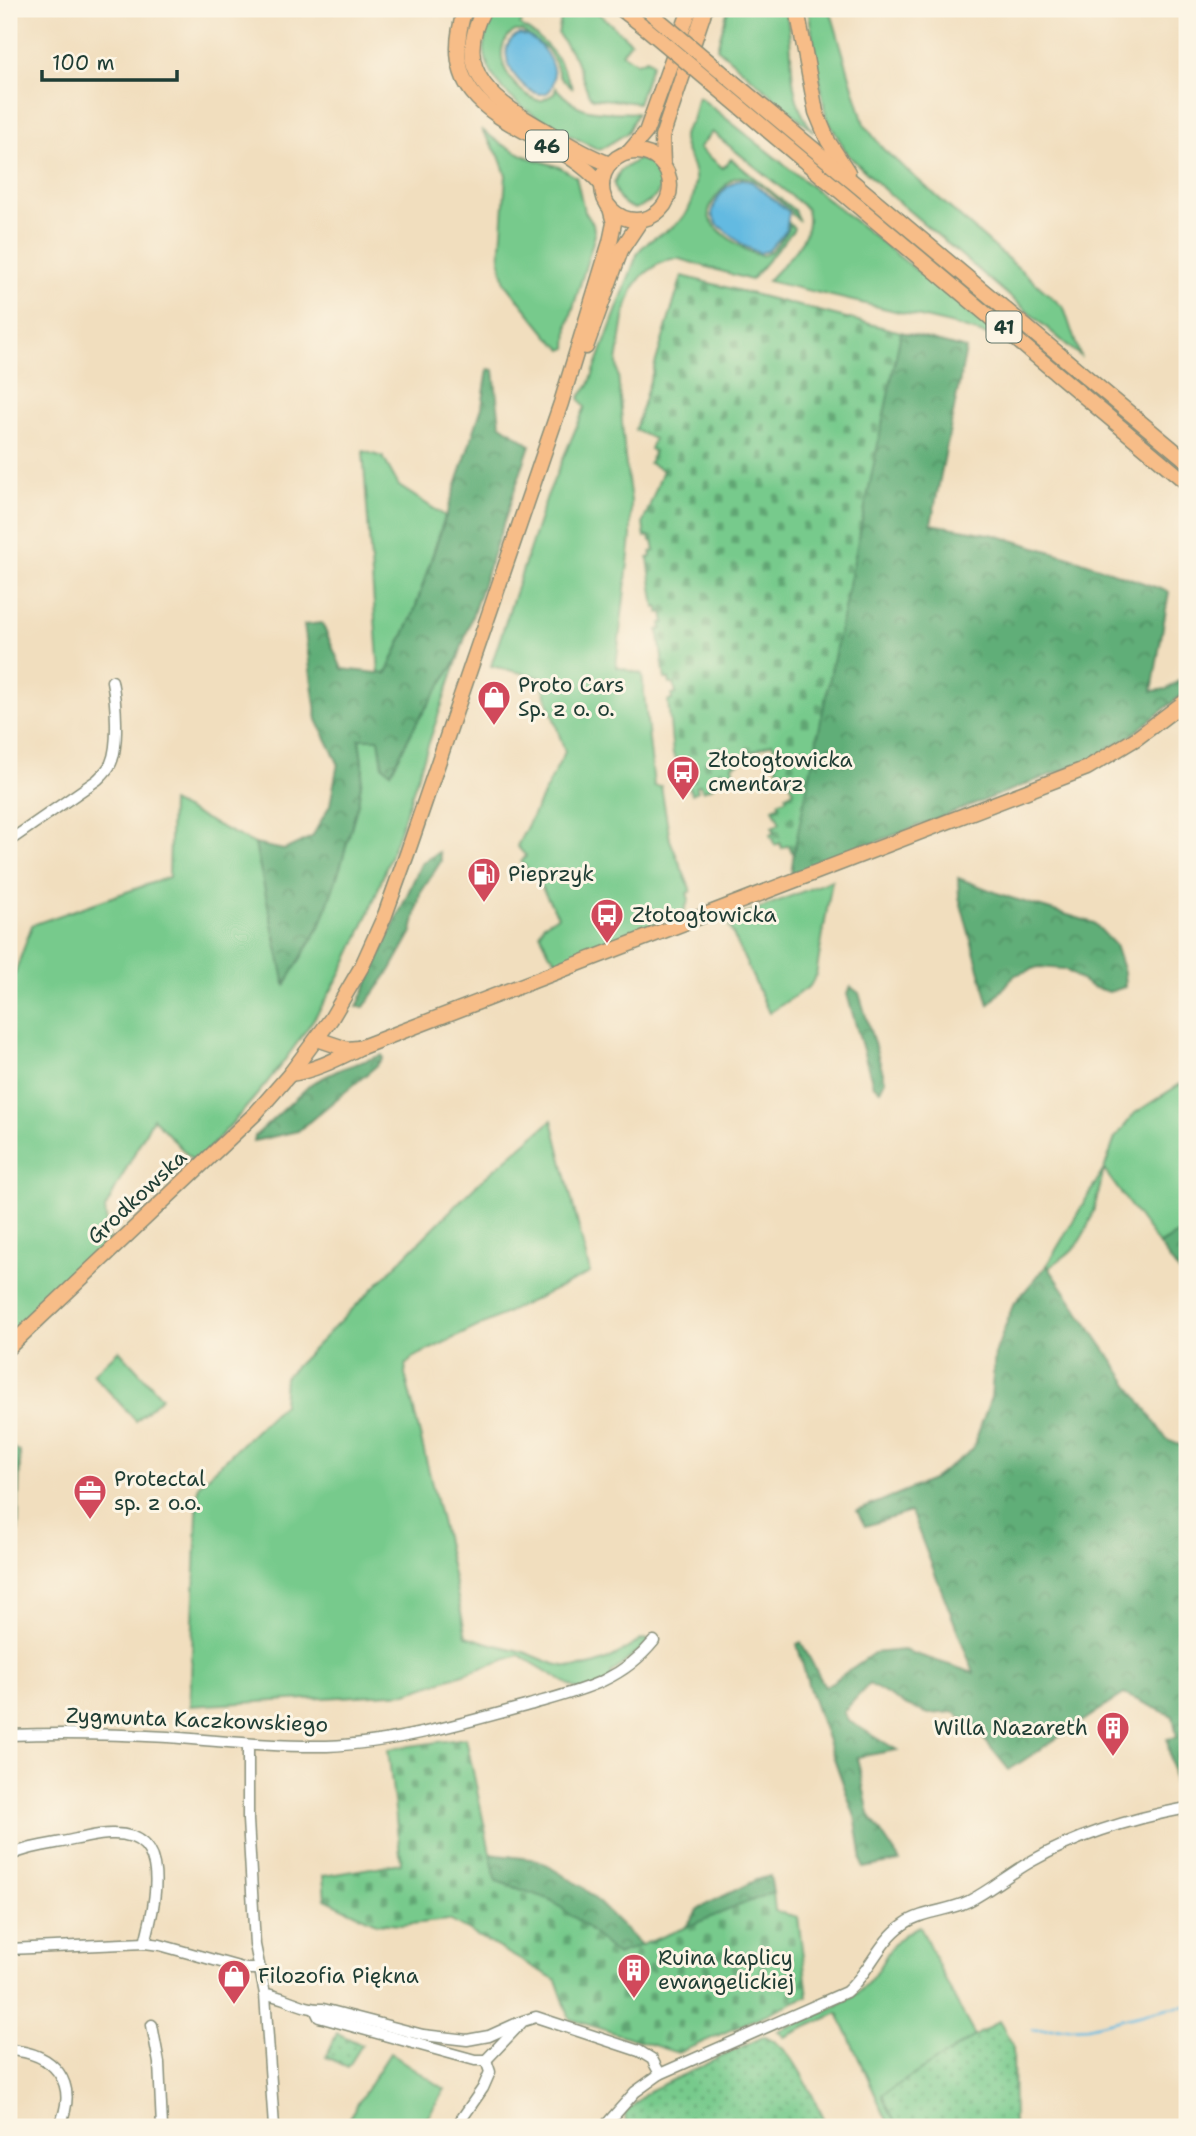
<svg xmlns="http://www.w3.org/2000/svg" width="1196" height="2136" viewBox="0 0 1196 2136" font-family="'Shantell Sans',sans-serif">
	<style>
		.grass { fill: #77ca8c; stroke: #4b8460; stroke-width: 2 }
		.forest { fill: url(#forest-crowns); stroke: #407656; stroke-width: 2 }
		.cemetery { fill: url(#cemetery-stones); stroke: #4b8460; stroke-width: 2 }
		.park { fill: url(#park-dots); stroke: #4b8460; stroke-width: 2 }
		.water { fill: #64bae1; stroke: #427c8a; stroke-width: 2 }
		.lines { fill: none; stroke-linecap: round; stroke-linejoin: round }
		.stream { stroke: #64bae1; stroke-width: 2.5 }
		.minor-casing { stroke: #888e79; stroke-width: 13 }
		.major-casing { stroke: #888e79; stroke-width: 17 }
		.minor { stroke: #fff; stroke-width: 10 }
		.major { stroke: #f7bd88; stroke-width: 14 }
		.major-bridge-casing { stroke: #888e79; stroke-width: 17; stroke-linecap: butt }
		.major-bridge { stroke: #f7bd88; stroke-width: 14 }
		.labels { text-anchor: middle; stroke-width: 6; stroke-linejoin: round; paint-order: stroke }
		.shield { fill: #fcf5e5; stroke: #617469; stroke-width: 2 }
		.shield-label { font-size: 19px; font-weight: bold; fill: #1f3d34 }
		.poi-label { font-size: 21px; fill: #1f3d34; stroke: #fcf5e5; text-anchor: start }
		.street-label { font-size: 21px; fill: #1f3d34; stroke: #fcf5e5 }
	</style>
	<defs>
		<pattern id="forest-crowns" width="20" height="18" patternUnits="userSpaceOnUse" patternTransform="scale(1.75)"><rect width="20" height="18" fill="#61ae78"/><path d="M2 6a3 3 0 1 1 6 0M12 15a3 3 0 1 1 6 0" fill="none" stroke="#4f8f63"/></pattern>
		<pattern id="cemetery-stones" width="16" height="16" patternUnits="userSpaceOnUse" patternTransform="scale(1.75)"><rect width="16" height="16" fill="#77ca8c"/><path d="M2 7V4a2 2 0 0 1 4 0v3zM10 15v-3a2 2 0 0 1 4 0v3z" fill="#61a573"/></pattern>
		<pattern id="park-dots" width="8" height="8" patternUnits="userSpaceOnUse" patternTransform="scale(1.75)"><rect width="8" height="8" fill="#77ca8c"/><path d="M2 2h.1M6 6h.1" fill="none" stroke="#61a573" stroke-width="1.8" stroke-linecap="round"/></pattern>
	</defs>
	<rect width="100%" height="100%" fill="#fcf5e5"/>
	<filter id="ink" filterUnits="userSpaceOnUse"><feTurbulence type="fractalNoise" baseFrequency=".0143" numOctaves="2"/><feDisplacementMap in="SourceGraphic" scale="14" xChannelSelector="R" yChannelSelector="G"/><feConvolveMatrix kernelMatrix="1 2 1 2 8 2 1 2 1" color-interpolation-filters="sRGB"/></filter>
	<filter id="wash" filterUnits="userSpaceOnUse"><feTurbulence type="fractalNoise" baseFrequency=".00686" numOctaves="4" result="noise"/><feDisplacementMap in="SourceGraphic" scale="28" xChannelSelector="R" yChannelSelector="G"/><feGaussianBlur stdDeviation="1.57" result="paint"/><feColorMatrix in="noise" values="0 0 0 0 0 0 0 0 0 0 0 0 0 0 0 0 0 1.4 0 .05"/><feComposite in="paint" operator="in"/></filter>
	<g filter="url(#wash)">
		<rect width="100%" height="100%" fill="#f1debe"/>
		<g class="grass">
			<path d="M497,9H528L520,25C550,43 559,57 573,89L560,77L555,62L547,49L522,31H515C484,50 514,96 541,101L554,94L556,88C584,119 599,110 637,113L627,133L599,150C557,128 485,99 484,45C484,32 492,20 497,9Z"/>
			<path d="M543,9H594L631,42L622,53L637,63L647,59L652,63L638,103L593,98L589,95L575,58L558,34L561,18Z"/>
			<path d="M728,9H785C794,40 788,73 798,103C801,114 807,123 814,132L717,48Z"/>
			<path d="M808,9H830L864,124L884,150L1064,308L1080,356L889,194L848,155L826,117Z"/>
			<path d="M698,96L1004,340L950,324L768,281C785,261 817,236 806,208L712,132L699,148L723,168L731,159L794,210L798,219L791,214L792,212C776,199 745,161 727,184C720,192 707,205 709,216C712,229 751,257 764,255C772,253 775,247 780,241C785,235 789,231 789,223L794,228L792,232L751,280L680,259H671L658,264L642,276L634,287L625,312L617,362L625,458L631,501V537L616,667L642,674L654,786H661L670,840L691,891L687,893L689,900L684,911L675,915L558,961L549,953L540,933L543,925L558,916L539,883L545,879L540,872L534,876L521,862L526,856L517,846L565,752L540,677L491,666L547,496L585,407L579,398L589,385L638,252C651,235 673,232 685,215C694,203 698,181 693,167C690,157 682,147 683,136C684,128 691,125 693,117C695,110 696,103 698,96Z"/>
			<path d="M481,129L501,144L527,157L559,167L576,177L584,210L593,224L595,235L568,325L567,348L563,350L548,336L505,283L500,261L506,175L499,156Z"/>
			<path d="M638,159L648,162L659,170C667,191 653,202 635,209C621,204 616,198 614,183L620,171Z"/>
			<path d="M363,451L383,457L399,486L445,516L413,615L386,674H379Z"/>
			<path d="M458,658C440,710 422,762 405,815C383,877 362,939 328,996C291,1058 245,1111 195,1163L153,1118L105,1209L109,1245L9,1339V990L32,925L169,877L171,802L255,844L286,984L358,803L363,770L359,739H380L383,766L391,772L417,722Z"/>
			<path d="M832,880L816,975L810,986L769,1013L727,921Z"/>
			<path d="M1182,1083L1187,1110V1228L1159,1245L1104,1170C1097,1196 1093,1225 1075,1247C1068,1255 1057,1261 1049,1268L1047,1265L1104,1169L1115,1138L1135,1113Z"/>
			<path d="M552,1120L590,1273L414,1357L406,1365L405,1374L445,1537L466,1636C485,1643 505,1647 524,1652C535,1656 544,1661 555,1664C590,1675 613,1657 641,1640L646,1639L650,1641L611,1674L612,1683L588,1696L519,1655L407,1693L190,1706L198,1486L283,1404L285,1377L475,1186Z"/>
			<path d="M119,1350L162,1397L136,1421L93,1374Z"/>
			<path d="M920,1926L952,1994L975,2036L882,2095L897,2127H890L838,2013L784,2037L778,2031C805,2019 846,2007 866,1985C889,1961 884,1941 920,1926Z"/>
			<path d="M390,2053L445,2089L421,2127H343Z"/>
		</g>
		<g class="forest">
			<path d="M901,332L966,349L931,524L995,535L1076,559L1169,592L1152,691L1167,689L1187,675V691L1129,737L1089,760L791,875L794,851Z"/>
			<path d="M488,369L494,370L500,424L530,445L458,658L417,722L391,772L383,766L379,739H359L363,770L358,803L341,865L321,924L285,985L255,844L284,850L312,837L330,805L338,763L317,720L304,625L322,623L342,669L386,674L413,615L482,407Z"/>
			<path d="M439,852L441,861L420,894L412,932L390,971L364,1007H357L421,864Z"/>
			<path d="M958,878L1008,897L1094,923L1115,945L1124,972L1125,987L1109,992L1092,987L1064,969L1038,967L1015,975L989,1005L959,897Z"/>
			<path d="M851,987L859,993L885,1080L880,1090L873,1085L847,994Z"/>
			<path d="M382,1055L383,1058L375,1067L298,1131L254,1141L255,1136L312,1083L341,1069Z"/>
			<path d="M1187,1228V1283L1159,1245Z"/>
			<path d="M1047,1265L1167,1440L1187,1448V1801L1178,1803L1167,1739L1177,1737L1173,1716L1124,1694L1009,1770L975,1728L954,1712L929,1714L907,1706L869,1684L843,1712L849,1721L897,1750L857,1757L869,1814L900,1861L863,1868L856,1820L809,1688L797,1644L801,1642L825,1687L874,1653L903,1650L974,1673L911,1512L865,1526L857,1511L932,1480L972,1450L991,1397L995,1354L1013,1305Z"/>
			<path d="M9,1445L20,1452L18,1534L13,1539L9,1537Z"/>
			<path d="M490,1854L538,1860L584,1888L641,1945L617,1955C582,1923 542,1893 496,1881Z"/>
			<path d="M770,1876L773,1892L685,1928L699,1908L756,1880Z"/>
		</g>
		<g class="cemetery">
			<path d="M682,276L901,332L794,851L792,852L788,845L782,848L780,843L775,845L770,835L775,832L772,827L780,823L773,808L780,805L778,802L787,798L786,795L794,791L784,770L779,772L775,763L780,760L772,743L745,755L747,759L732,766L734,771L724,775L722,770L709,776L713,787L703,791L700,785L696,786L698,791L692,794L673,754L668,701L672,700V695L676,694L674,684H670L669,679H665L658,630L662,629L661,623H665L663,612L659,613V607L655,608L648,558L651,557V552L655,551L653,541H650L649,536L645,537L643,523L663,470L649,463L654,451L650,449L654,439L635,430Z"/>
			<path d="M466,1738L496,1881L551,1900L586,1927L617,1955L773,1892L775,1911L798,1917L808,1996L678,2053L570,2019L556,1980L449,1920L401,1925L376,1923L325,1899L323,1876L401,1863L388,1749Z"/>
		</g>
		<g class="park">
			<path d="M999,2021L1013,2045L1014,2127H897L882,2095Z"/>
			<path d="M337,2033L362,2045L348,2067L326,2057Z"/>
			<path d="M765,2036C796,2049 813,2098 827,2127H626L625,2113L649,2091Z"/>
		</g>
		<g class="water">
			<path d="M519,34C539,37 558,63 553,84C543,119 480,53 519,34Z"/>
			<path d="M742,179L752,182L789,212L786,231L768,251L759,253L744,246L717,224L712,215C713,200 728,182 742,179Z"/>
		</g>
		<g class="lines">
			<path class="stream" d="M1032,2030L1088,2027L1168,2008L1187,2006"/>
		</g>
	</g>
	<g filter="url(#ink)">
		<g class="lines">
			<defs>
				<g id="minor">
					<path d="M9,841L97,780C102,775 108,770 111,763C119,745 116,701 112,681"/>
					<path d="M9,1735C62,1733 115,1734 168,1737C221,1741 273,1747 327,1746C395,1743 464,1723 529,1705C578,1691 621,1682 654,1641"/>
					<path d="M248,1744V1820L255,1945L265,1994L274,2127"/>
					<path d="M9,1856C29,1846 55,1844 77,1839C89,1837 102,1833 114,1834C174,1834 154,1907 145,1943"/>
					<path d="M9,1949L145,1943L160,1945L246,1969H259"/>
					<path d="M265,1994C285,1996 303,2010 323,2009L423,2035L467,2040L489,2036L520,2022"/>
					<path d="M315,2009L319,2017L475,2060H486L523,2021L536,2017L639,2051L652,2059L660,2074"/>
					<path d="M152,2025L159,2063L162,2127"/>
					<path d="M9,2050C54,2053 80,2082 59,2127"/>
					<path d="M456,2127L483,2088L490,2072L486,2060"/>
					<path d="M604,2127L635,2092L660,2074L846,1992C870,1972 878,1942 904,1924C922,1911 949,1911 969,1901C991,1890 1010,1873 1032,1861C1079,1834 1134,1818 1187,1808"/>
				</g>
				<g id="major">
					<path d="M465,9C427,125 550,122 602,185"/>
					<path d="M484,9C449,73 498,104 548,132C568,144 588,156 610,164"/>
					<path d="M621,9L647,29"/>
					<path d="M797,9L816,112L828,141L848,172"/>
					<path d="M720,71L1187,461"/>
					<path d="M715,86L1187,483"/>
					<circle cx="636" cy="186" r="34"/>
					<path d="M629,152L646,132L690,9"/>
					<path d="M663,164L662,137L705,9"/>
					<path d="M586,347L621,250L641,220"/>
					<path d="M317,1039L347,1049L358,1048"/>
					<path d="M290,1074C314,1071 337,1059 359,1048L1087,768L1137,738L1187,700"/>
					<path d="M9,1347L255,1114L290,1074L331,1019L362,966L385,915L407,854L561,403L610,242L614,223L610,208"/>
				</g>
			</defs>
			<use href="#minor" class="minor-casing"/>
			<use href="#major" class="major-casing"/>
			<use href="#minor" class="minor"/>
			<use href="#major" class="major"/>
			<defs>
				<g id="major-bridge">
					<path d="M652,14L720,71"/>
					<path d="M647,29L715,86"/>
				</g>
			</defs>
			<use href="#major-bridge" class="major-bridge-casing"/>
			<use href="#major-bridge" class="major-bridge"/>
		</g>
	</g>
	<defs>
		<symbol id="shop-pin" viewBox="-11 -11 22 30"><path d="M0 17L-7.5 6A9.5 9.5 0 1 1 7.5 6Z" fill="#d1495b" stroke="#fcf5e5"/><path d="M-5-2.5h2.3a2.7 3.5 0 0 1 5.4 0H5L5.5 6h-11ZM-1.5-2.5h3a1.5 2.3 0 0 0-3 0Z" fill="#fff"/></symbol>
		<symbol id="bus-pin" viewBox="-11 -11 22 30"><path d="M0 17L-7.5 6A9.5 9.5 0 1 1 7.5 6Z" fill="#d1495b" stroke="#fcf5e5"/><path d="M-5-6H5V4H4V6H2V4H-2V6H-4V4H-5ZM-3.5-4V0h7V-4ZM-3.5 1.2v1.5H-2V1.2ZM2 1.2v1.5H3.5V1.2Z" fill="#fff"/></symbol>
		<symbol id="fuel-pin" viewBox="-11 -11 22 30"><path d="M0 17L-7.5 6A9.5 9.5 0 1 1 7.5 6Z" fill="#d1495b" stroke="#fcf5e5"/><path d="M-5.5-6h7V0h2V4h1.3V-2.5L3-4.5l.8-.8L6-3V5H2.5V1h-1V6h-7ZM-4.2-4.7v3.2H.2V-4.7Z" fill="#fff"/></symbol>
		<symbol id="office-pin" viewBox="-11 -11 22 30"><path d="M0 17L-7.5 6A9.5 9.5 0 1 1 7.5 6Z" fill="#d1495b" stroke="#fcf5e5"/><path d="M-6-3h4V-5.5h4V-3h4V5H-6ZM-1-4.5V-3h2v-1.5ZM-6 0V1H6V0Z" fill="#fff"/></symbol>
		<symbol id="building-pin" viewBox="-11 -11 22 30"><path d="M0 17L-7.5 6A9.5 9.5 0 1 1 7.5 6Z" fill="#d1495b" stroke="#fcf5e5"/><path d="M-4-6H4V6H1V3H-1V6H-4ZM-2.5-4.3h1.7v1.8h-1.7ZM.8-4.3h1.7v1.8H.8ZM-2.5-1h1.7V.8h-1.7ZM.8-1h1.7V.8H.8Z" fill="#fff"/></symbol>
	</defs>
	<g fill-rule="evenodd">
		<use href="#shop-pin" x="475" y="678" width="38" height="52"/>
		<use href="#bus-pin" x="664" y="753" width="38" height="52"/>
		<use href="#fuel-pin" x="465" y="855" width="38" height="52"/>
		<use href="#bus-pin" x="588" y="896" width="38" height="52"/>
		<use href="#office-pin" x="71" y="1472" width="38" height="52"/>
		<use href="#building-pin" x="1094" y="1709" width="38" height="52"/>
		<use href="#building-pin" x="615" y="1951" width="38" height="52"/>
		<use href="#shop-pin" x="215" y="1957" width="38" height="52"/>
	</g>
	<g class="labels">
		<g class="shield">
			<rect x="526" y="130.5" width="42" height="31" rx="5"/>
			<rect x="986.5" y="311.5" width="35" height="31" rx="5"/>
		</g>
		<g class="shield-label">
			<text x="547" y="153">46</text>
			<text x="1004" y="334">41</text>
		</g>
		<g class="poi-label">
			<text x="518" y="692">Proto Cars<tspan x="518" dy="24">Sp. z o. o.</tspan></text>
			<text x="708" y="767">Złotogłowicka<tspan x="708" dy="24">cmentarz</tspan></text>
			<text x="508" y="881">Pieprzyk</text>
			<text x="632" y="922">Złotogłowicka</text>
			<text x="114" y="1486">Protectal<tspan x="114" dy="24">sp. z o.o.</tspan></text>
			<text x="1088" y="1735" text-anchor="end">Willa Nazareth</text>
			<text x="658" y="1965">Ruina kaplicy<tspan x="658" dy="24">ewangelickiej</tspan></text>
			<text x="258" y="1983">Filozofia Piękna</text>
		</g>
		<g class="street-label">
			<text transform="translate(137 1197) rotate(-43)" y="7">Grodkowska</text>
			<text transform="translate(197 1720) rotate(2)" y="7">Zygmunta Kaczkowskiego</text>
		</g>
	</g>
	<rect width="1196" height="2136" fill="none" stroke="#fcf5e5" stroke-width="35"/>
	<path d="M42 70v10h135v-10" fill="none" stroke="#1f3d34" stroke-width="3.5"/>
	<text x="52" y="70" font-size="21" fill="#1f3d34" stroke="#fcf5e5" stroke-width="5" paint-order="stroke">100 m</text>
</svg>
